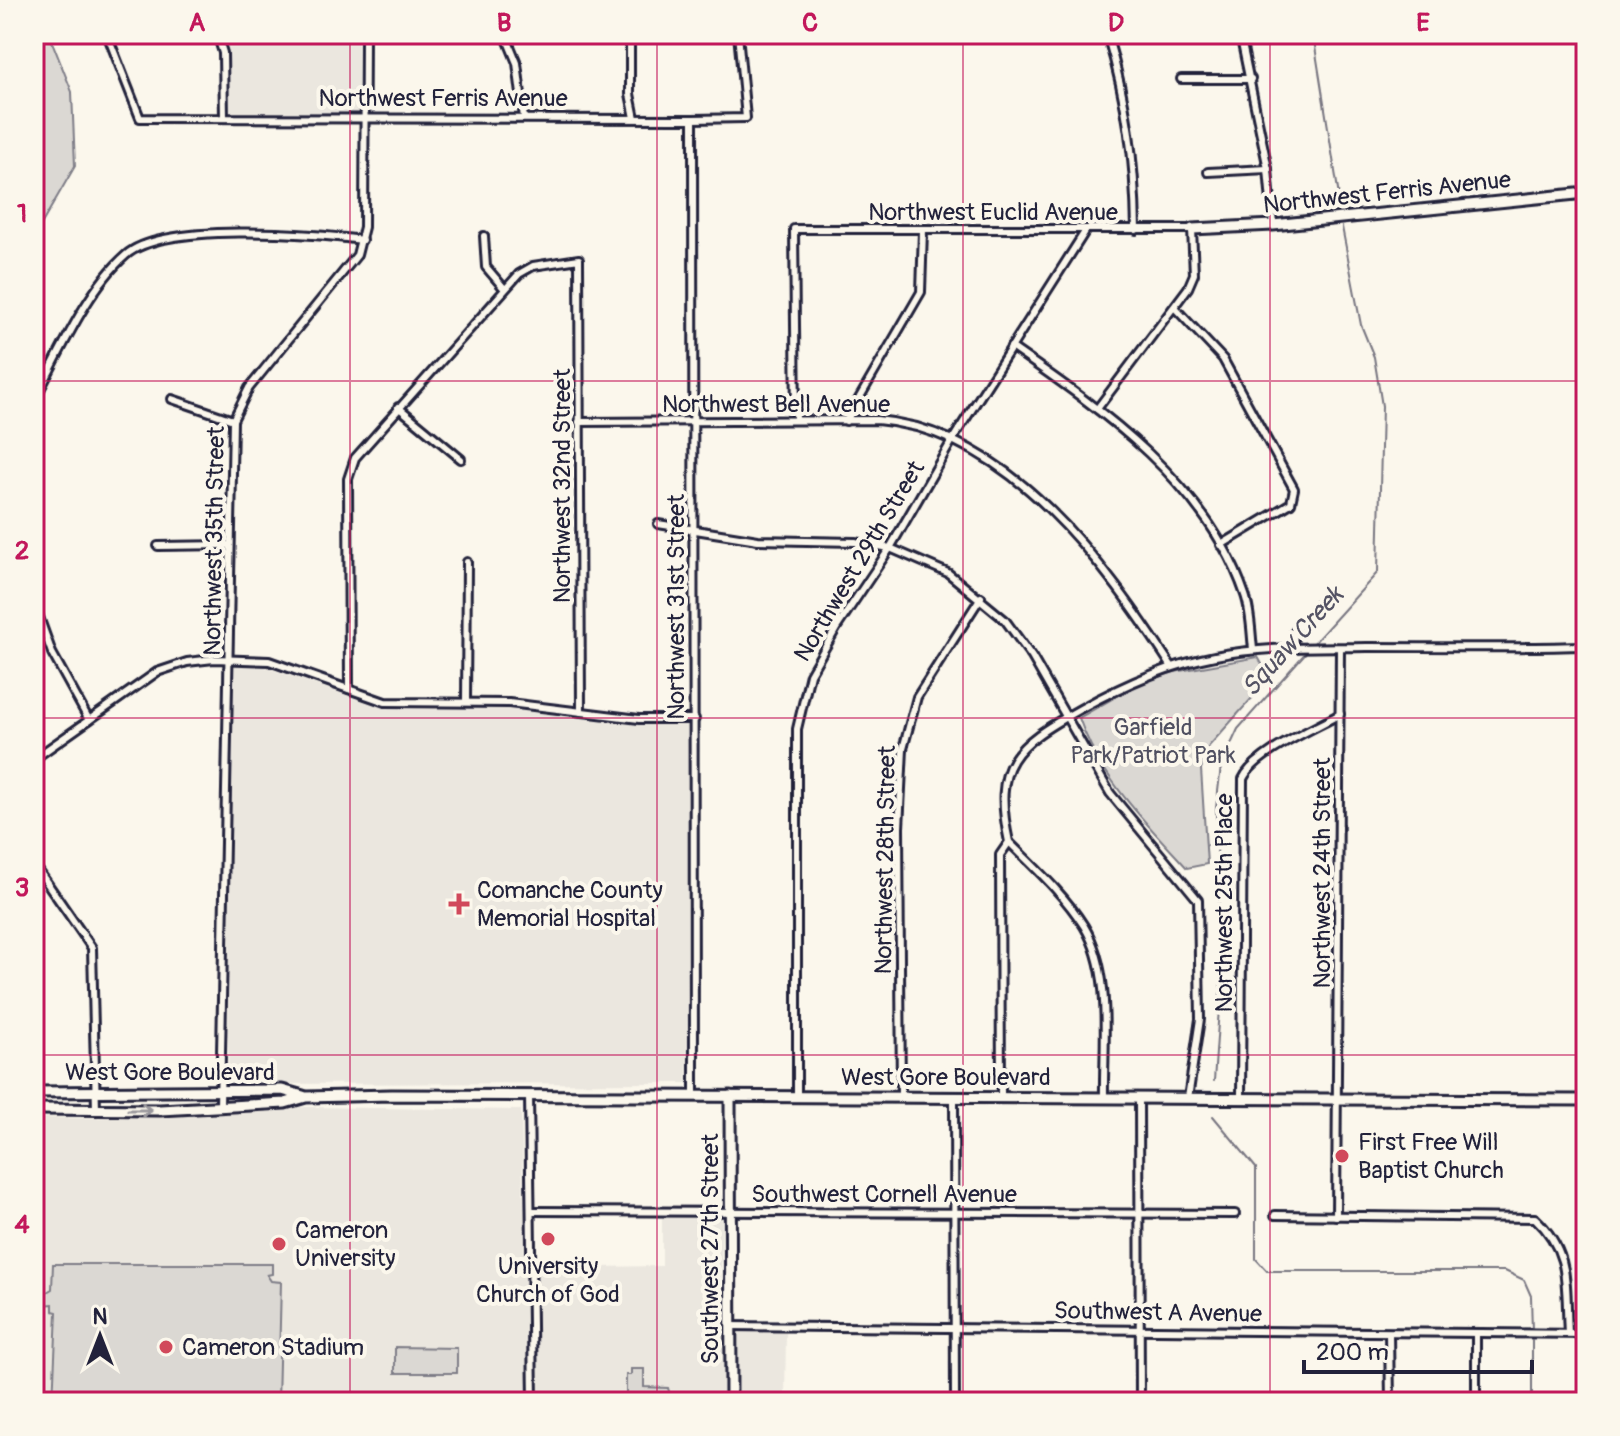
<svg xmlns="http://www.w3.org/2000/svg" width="1620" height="1436" viewBox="0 0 1620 1436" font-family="Pangolin,sans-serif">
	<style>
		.built { fill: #ebe7df }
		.green { fill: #dbd8d3; stroke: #7e7d87; stroke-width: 2 }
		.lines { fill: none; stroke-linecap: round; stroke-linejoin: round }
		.stream { stroke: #787681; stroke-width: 2 }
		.street-casing { stroke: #22223b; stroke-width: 12 }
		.secondary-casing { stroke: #22223b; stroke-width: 15 }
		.street { stroke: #fbf7ec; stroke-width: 6 }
		.secondary { stroke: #fbf7ec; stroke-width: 9 }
		.oneway { stroke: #99979c }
		.grid { fill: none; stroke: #c2185b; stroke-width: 2; stroke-opacity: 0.55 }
		.poi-dot { fill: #d1495b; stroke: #fbf7ec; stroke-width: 3 }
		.labels { text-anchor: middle; stroke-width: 8; stroke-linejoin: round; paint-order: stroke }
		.street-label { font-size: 24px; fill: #22223b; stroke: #fbf7ec }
		.park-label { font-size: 24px; fill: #505061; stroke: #fbf7ec }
		.poi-label { font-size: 24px; fill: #22223b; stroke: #fbf7ec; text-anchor: start }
		.water-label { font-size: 26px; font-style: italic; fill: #545364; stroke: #fbf7ec }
		.neatline { fill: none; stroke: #c2185b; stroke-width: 3 }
		.grid-label { font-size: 26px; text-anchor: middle; font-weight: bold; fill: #c2185b }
	</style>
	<rect width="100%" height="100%" fill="#fbf7ec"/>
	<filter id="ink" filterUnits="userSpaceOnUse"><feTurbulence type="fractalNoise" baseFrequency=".0125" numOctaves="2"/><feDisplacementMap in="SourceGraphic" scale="16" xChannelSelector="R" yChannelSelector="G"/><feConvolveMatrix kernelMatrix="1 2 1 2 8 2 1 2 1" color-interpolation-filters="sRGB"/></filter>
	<g filter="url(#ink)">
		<g class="built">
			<path d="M222,34H358L359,113L234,115L228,107L229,56Z"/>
			<path d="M232,664L265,667L377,706H487L637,725L690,724L687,1083L228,1084Z"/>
			<path d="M306,1107L521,1110L525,1268L662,1266V1217H722L721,1330L786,1331L785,1402H34V1118H115Z"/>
		</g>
		<g class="green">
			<path d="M34,34H49L72,92L75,166L34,237Z"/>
			<path d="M1258,657L1270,678L1209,746L1201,769L1207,864L1187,868C1145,822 1099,776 1079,718L1140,683L1174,672Z"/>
			<path d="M53,1264H272V1274L267,1275L271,1281L281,1282L278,1402H53L57,1312L53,1311V1304L43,1305L38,1297L52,1289Z"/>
			<path d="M395,1347L457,1348V1373H395Z"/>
			<path d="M631,1369H644V1387L668,1388L670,1395H684L686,1402H616V1395H626V1375H631Z"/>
		</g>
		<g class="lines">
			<g class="stream">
				<path d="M1313,34L1341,209"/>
				<path d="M1313,644L1378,572L1382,406L1374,357L1361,325L1342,227"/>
				<path d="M1214,1081L1221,979L1216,808L1221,766L1238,729L1309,649"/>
				<path d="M1213,1116L1256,1168V1259L1267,1271H1505L1524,1280L1531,1296L1532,1331"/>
				<path d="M1532,1338V1402"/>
			</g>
			<defs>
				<g id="street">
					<path d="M107,34L140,118L693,119L746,118L738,34"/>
					<path d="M217,34L223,53L224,118"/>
					<path d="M505,34L517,63L524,118"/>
					<path d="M630,34V94L635,118"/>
					<path d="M1107,34C1127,102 1135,159 1136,230"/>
					<path d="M1240,34L1268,169L1273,225"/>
					<path d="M1181,79H1251"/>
					<path d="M693,119L694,1096"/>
					<path d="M1208,172L1268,169"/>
					<path d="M484,236L486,267L503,287"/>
					<path d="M1175,308L1223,359L1294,489L1291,503L1221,545"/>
					<path d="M1011,347C1103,411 1207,483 1245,595C1251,612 1251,632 1253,649"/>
					<path d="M172,399L233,420"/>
					<path d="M34,401C59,355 87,289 126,255C163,222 311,233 362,240"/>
					<path d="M398,407L461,459"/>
					<path d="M796,420L794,229H1192L1194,274L1188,288L1097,409"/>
					<path d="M846,421L921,292L923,230"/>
					<path d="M579,422L877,420C1010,431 1105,564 1172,667"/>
					<path d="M658,524L758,540L855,542L890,548L948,573L1005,620L1032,657L1110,793L1198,900L1200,1019L1188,1098"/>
					<path d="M158,546L230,545"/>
					<path d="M34,603L52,653L89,720"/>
					<path d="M1293,647L1294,633L1320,603"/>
					<path d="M349,689L348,479L355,458L519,274L533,266L579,259L581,712"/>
					<path d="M466,702L467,562"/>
					<path d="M34,759L157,672L187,662L214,659L269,661L385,702L509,703L639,719H695"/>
					<path d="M1009,842C1035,868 1064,894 1084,926C1113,974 1103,1043 1104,1098"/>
					<path d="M34,864L92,948L96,1110"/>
					<path d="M529,1095L533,1402"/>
					<path d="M797,1096V729L810,674L837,627L890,548L953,439L1086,230"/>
					<path d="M901,1097L899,828L903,749L917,697L981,597"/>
					<path d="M954,1097L955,1402"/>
					<path d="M1001,1097L1000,855L1009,842C992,764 1014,746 1080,709C1123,685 1167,665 1215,656C1265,646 1316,648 1367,647C1440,647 1513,648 1586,646"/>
					<path d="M1139,1098L1140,1402"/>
					<path d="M1241,1098L1243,779C1255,753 1314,729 1340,714"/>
					<path d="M220,1106L233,420L249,388L357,255L364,227L365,34"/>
					<path d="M532,1211L1235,1214"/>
					<path d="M1275,1215L1535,1218C1572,1253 1565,1286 1568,1333"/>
					<path d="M1336,1216L1340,648"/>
					<path d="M730,1326L1586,1334"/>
					<path d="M1389,1333L1390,1402"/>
					<path d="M1476,1333V1402"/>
				</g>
				<g id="secondary">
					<path d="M1192,229L1273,225L1586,193"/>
					<path d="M34,1092L282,1090L303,1096"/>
					<path d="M730,1096L731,1402"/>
					<path d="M34,1109L160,1110L285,1103L306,1097L391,1095L1586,1100"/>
				</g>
			</defs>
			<use href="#street" class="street-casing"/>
			<use href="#secondary" class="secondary-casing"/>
			<use href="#street" class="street"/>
			<use href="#secondary" class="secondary"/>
		</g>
		<defs><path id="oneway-shaft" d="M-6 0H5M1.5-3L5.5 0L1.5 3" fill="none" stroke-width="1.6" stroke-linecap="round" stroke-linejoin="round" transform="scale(2)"/></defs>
		<use class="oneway" href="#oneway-shaft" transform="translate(140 1110)"/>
	</g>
	<path class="grid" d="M350,34V1402M657,34V1402M963,34V1402M1270,34V1402M34,381H1586M34,718H1586M34,1055H1586"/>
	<g class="poi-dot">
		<path d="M455 892h8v8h8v8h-8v8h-8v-8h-8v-8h8z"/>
		<circle cx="1342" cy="1156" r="8"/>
		<circle cx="548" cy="1239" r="8"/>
		<circle cx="279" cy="1244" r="8"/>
		<circle cx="166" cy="1347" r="8"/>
	</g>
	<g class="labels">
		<g class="street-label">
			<text x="443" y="106">Northwest Ferris Avenue</text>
			<text transform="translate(1387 192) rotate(-6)" y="8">Northwest Ferris Avenue</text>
			<text x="993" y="220">Northwest Euclid Avenue</text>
			<text x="776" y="412">Northwest Bell Avenue</text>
			<text transform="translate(562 486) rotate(-90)" y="8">Northwest 32nd Street</text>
			<text transform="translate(214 541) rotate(-89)" y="8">Northwest 35th Street</text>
			<text transform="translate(859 561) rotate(-59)" y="8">Northwest 29th Street</text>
			<text transform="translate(676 607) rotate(-90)" y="8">Northwest 31st Street</text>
			<text transform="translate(885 860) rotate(-89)" y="8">Northwest 28th Street</text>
			<text transform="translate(1322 873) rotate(-90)" y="8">Northwest 24th Street</text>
			<text transform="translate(1224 903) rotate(-90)" y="8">Northwest 25th Place</text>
			<text x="170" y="1080">West Gore Boulevard</text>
			<text x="946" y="1085">West Gore Boulevard</text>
			<text x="884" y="1202">Southwest Cornell Avenue</text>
			<text transform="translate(710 1249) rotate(-90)" y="8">Southwest 27th Street</text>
			<text transform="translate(1158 1312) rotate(1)" y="8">Southwest A Avenue</text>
		</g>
		<g class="park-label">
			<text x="1153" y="735">Garfield<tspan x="1153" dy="28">Park/Patriot Park</tspan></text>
		</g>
		<g class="poi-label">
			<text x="477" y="898">Comanche County<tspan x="477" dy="28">Memorial Hospital</tspan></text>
			<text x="1358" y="1150">First Free Will<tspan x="1358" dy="28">Baptist Church</tspan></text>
			<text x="295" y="1238">Cameron<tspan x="295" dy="28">University</tspan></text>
			<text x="548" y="1274" text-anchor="middle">University<tspan x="548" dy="28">Church of God</tspan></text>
			<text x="182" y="1355">Cameron Stadium</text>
		</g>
		<g class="water-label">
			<text transform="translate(1292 641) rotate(-48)" y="9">Squaw Creek</text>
		</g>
	</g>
	<rect width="1620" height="1436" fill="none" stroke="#fbf7ec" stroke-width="88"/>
	<g transform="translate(100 1336)" stroke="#fbf7ec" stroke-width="6" paint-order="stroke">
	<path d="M0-6L14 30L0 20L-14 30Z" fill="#22223b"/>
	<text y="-12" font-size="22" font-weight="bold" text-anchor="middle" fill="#22223b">N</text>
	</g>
	<path d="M1304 1360v12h228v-12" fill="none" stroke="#22223b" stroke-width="4"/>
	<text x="1316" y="1360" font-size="24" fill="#22223b" stroke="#fbf7ec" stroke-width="6" paint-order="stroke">200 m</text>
	<rect x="44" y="44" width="1532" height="1348" class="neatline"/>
	<g class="grid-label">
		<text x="197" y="31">A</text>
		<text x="504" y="31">B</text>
		<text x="810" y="31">C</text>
		<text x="1116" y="31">D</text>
		<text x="1423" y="31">E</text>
		<text x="22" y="222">1</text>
		<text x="22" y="559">2</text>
		<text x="22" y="896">3</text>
		<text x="22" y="1233">4</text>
	</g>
</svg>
